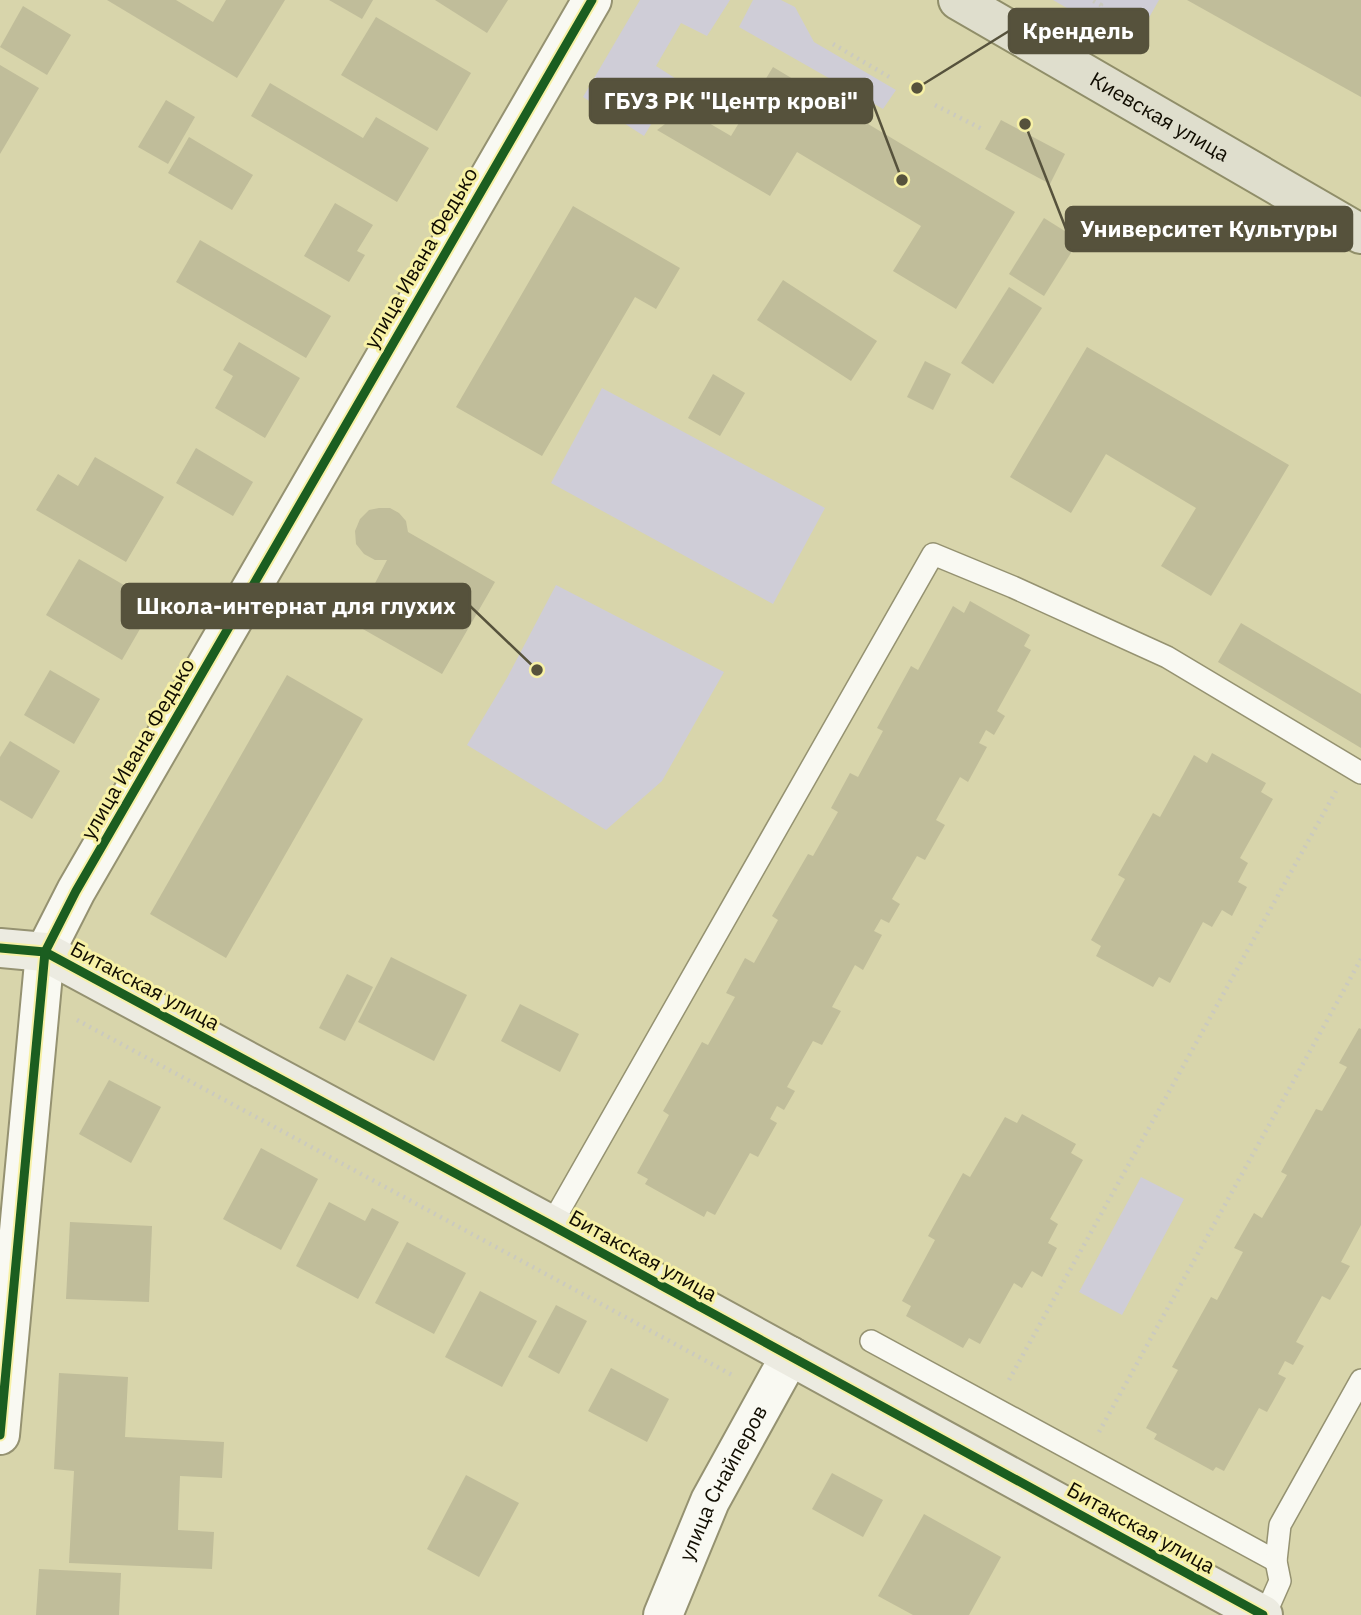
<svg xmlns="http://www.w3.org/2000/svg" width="1361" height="1615" viewBox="0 0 1361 1615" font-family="'IBM Plex Sans',sans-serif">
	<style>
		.green { fill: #cfcdd7 }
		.building { fill: #c0bd9a }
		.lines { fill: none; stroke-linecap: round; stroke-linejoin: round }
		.lane-casing { stroke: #959271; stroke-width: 24 }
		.street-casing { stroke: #959271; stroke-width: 42 }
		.secondary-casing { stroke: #959271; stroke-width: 42 }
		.primary-casing { stroke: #908e69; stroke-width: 42 }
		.path { stroke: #cbcabf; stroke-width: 4.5; stroke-dasharray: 2 5; stroke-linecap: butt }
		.lane { stroke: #f9f9f2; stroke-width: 21 }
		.street { stroke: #f9f9f2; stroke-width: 38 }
		.secondary { stroke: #ecebe1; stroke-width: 38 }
		.primary { stroke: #dfdecd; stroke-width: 38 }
		.cycleway-casing { stroke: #f7f1a6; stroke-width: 13 }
		.cycleway { stroke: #1b5e20; stroke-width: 9 }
		.labels { text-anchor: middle; stroke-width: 6; stroke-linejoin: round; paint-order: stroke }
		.street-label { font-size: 21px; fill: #100c00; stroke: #f7f1a6 }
		.leader { fill: none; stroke: #56523c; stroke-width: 2.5 }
		.callout-dot { fill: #56523c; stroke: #f7f1a6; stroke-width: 2.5 }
		.callout { fill: #56523c; stroke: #56523c; stroke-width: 2.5 }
		.callout-label { font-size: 23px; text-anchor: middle; font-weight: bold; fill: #fff }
	</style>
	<rect width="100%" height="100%" fill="#d8d5ab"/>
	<g class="green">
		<path d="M640,0H730L707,36L681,23L656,66L678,80L644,136L583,97Z"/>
		<path d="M753,0H781L795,7L814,42L896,90L883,109L739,27Z"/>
		<path d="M1053,0H1159L1133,46Z"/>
		<path d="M602,388L825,508L773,604L551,483Z"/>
		<path d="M556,585L724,672L662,781L606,830L467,745L507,678Z"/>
		<path d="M1141,1177L1184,1199L1122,1315L1079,1292Z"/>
	</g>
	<g class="building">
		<path d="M107,0H176L213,22L226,0H285L237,78Z"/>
		<path d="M329,0H373L362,19Z"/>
		<path d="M435,0H508L487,33Z"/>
		<path d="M1187,0H1361V97Z"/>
		<path d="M23,6L71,35L47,75L0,47Z"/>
		<path d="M376,17L471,73L437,131L341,75Z"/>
		<path d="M0,65L39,88L0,154Z"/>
		<path d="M773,67L1015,212L956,309L893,271L921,226L797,152L770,196L657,130L685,109L731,136Z"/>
		<path d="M270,83L363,138L376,117L429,148L397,202L251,116Z"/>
		<path d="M166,100L195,117L168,164L138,147Z"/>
		<path d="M1001,120L1065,154L1050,184L985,149Z"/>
		<path d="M189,137L253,175L232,210L168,173Z"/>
		<path d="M335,203L373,225L357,251L365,255L349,282L304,256Z"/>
		<path d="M573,206L680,268L656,309L635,297L542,456L456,407Z"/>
		<path d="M1044,218L1079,240L1044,296L1009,274Z"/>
		<path d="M200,240L331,316L306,358L176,282Z"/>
		<path d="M783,280L877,341L851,381L757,320Z"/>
		<path d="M1009,287L1042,308L993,384L961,363Z"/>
		<path d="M239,342L300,378L265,438L215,408L233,376L223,370Z"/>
		<path d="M1087,347L1289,465L1211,596L1161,566L1196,508L1106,454L1071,513L1010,477Z"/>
		<path d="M925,361L951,374L933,410L907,397Z"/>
		<path d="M713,374L745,393L720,436L688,418Z"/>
		<path d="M196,448L253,482L233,516L176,483Z"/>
		<path d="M95,457L164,497L126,562L36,510L58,474L78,486Z"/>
		<path d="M379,508H390L399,513L406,521L408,532L495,582L442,674L354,624L387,560H375L364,554L356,544L355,531L360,519L369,510Z"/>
		<path d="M79,559L155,603L122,660L46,615Z"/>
		<path d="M970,601L1030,635L1024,646L1031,650L997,711L1005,716L994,735L986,730L979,743L987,747L968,782L960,777L936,820L945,825L925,860L917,856L892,899L900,904L889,923L881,919L874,931L882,935L863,970L855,965L832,1007L841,1011L822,1045L813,1041L787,1087L795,1091L784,1110L777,1106L770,1119L777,1123L758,1157L750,1153L715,1215L707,1211L704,1217L645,1184L648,1179L637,1173L669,1115L663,1111L702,1042L708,1045L735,997L726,993L745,958L754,963L778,920L772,916L808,854L813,856L838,812L831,808L850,773L858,777L883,731L877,728L911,666L918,670L953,606L964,613Z"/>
		<path d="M1241,623L1361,694V748L1218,662Z"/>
		<path d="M50,670L100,699L74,744L24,715Z"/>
		<path d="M287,675L363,719L226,958L150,914Z"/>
		<path d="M10,741L60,771L32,819L0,800V757Z"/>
		<path d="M1212,753L1266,783L1261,792L1273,799L1240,858L1248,863L1238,882L1247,887L1232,916L1222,910L1212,927L1203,922L1170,983L1159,977L1153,987L1096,956L1101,946L1091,940L1125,879L1118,875L1153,813L1160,817L1194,755L1207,763Z"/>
		<path d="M391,957L467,995L434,1061L358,1022Z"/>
		<path d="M347,974L373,987L345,1041L319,1028Z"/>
		<path d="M520,1004L579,1034L560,1072L501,1041Z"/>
		<path d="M1359,1028L1361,1029V1225L1341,1262L1350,1266L1330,1300L1322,1296L1296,1342L1304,1346L1293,1365L1285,1361L1278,1374L1286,1378L1267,1412L1259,1408L1224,1471L1216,1467L1213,1471L1154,1439L1157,1434L1146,1428L1178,1370L1172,1367L1211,1297L1217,1300L1243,1252L1234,1248L1254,1213L1262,1218L1287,1175L1281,1172L1316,1109L1322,1111L1347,1067L1339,1063Z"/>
		<path d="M109,1080L161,1107L131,1163L79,1134Z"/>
		<path d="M1022,1114L1076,1144L1071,1153L1083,1160L1050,1219L1058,1224L1048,1243L1057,1248L1042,1277L1032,1271L1022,1288L1014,1283L980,1344L969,1338L963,1348L906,1316L911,1306L902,1301L935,1240L928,1236L963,1173L970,1177L1005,1117L1017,1123Z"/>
		<path d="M261,1148L318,1179L281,1250L223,1219Z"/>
		<path d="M329,1202L365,1221L372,1208L399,1222L358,1299L296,1266Z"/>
		<path d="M70,1222L152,1226L149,1302L66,1299Z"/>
		<path d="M407,1242L466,1273L434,1334L375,1303Z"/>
		<path d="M480,1291L537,1321L502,1387L445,1357Z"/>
		<path d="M556,1305L587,1321L559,1374L528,1357Z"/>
		<path d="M611,1368L669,1399L647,1442L588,1411Z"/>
		<path d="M59,1373L128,1377L125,1437L224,1442L222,1478L180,1476L178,1530L214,1532L212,1569L69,1563L74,1471L54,1469Z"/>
		<path d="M832,1473L883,1500L863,1537L812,1509Z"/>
		<path d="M466,1475L519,1503L479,1577L427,1549Z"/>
		<path d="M924,1514L1001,1557L969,1615H913L878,1596Z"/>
		<path d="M39,1569L121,1573L119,1615H36Z"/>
	</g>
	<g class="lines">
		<defs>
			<g id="lane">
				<path d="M551,1225L933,554L1013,587L1167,657L1361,773"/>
				<path d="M871,1341L1276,1561"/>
				<path d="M1265,1615L1280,1581L1276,1561L1280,1525L1361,1380"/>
			</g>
			<g id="street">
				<path d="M0,1435L45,952L76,891L592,0"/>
				<path id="s1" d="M663,1615L710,1501L790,1356"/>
			</g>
			<path id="secondary" d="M0,948L45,952L551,1225L1263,1615"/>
			<g id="primary">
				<path id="s2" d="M958,0L1361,234"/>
			</g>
		</defs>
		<use href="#lane" class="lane-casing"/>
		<use href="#street" class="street-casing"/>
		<use href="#secondary" class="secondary-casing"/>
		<use href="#primary" class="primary-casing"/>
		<g class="path">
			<path d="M1086,29L1101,5L1092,0"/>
			<path d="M833,44L891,78"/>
			<path d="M935,105L982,129"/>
			<path d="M77,1020L734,1376"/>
			<path d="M1009,1380L1336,791"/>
			<path d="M1099,1432L1361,959"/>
		</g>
		<use href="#lane" class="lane"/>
		<use href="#street" class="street"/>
		<use href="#secondary" class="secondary"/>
		<use href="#primary" class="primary"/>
		<defs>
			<g id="cycleway">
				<path d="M0,948L45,952L551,1225L1263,1615"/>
				<path d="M0,1435L45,952L76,891L592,0"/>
			</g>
		</defs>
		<use href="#cycleway" class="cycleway-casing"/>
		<use href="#cycleway" class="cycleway"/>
	</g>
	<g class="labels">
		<g class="street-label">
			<text dy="7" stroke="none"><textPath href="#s2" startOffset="233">Киевская улица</textPath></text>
			<text transform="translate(421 258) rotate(-60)" y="7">улица Ивана Федько</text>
			<text transform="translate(138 749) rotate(-60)" y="7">улица Ивана Федько</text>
			<text transform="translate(145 986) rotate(28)" y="7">Битакская улица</text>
			<text transform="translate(643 1256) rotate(29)" y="7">Битакская улица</text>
			<text dy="7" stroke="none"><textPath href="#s1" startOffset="145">улица Снайперов</textPath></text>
			<text transform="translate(1141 1528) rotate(29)" y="7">Битакская улица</text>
		</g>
	</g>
	<path class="leader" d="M917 88L1009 31M902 180L872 101M1025 124L1066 229M537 670L470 606"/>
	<g class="callout-dot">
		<circle cx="917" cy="88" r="7"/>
		<circle cx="902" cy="180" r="7"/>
		<circle cx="1025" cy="124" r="7"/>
		<circle cx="537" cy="670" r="7"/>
	</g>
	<g class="callout">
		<rect x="1009" y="9" width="139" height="44" rx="7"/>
		<rect x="590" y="79" width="282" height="44" rx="7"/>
		<rect x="1066" y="207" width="286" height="44" rx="7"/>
		<rect x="122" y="584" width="348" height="44" rx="7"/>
	</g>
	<g class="callout-label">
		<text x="1078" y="39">Крендель</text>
		<text x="731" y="109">ГБУЗ РК "Центр крові"</text>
		<text x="1209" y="237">Университет Культуры</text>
		<text x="296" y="614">Школа-интернат для глухих</text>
	</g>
</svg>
